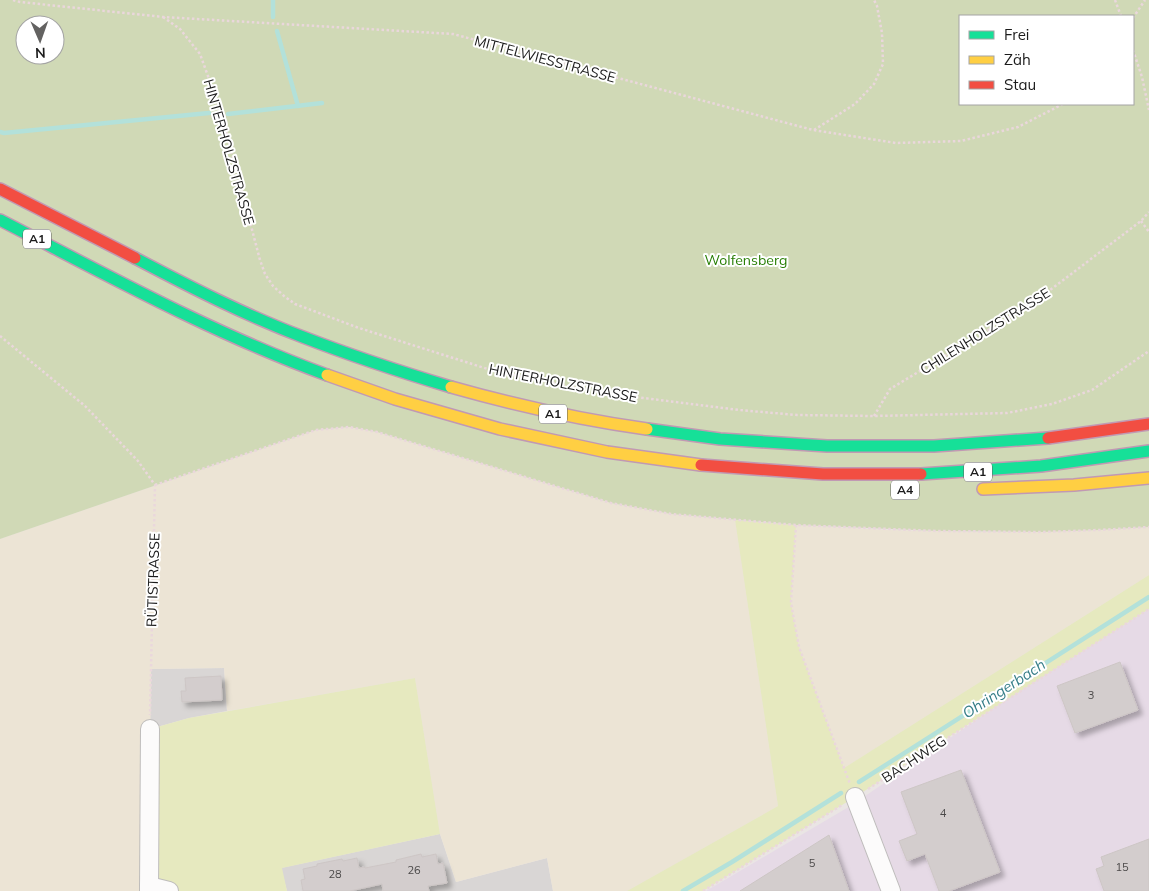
<svg xmlns="http://www.w3.org/2000/svg" width="1149" height="891" viewBox="0 0 1149 891" font-family="Mulish,sans-serif">
	<style>
		.residential { fill: #d9d6d5 }
		.industrial { fill: #e6dae6 }
		.farmland { fill: #ece4d5 }
		.grass { fill: #e6e9bf }
		.forest { fill: #d0d9b6; fill-rule: evenodd }
		.lines { fill: none; stroke-linecap: round; stroke-linejoin: round }
		.stream { stroke: #b3e1da; stroke-width: 4.5 }
		.building { fill: #d3cdcd; stroke: #cdc6c5; filter: url(#shadow) }
		.street-casing { stroke: #bfbdbc; stroke-width: 20 }
		.fast-casing { stroke: #c199b3; stroke-width: 14 }
		.slow-casing { stroke: #c199b3; stroke-width: 14 }
		.jam-casing { stroke: #c199b3; stroke-width: 14 }
		.path { stroke: #ead7dc; stroke-width: 2.5; stroke-dasharray: 2.5 2.5; stroke-linecap: butt }
		.street { stroke: #fcfbfb; stroke-width: 18 }
		.fast { stroke: #16e098; stroke-width: 11 }
		.slow { stroke: #ffcf43; stroke-width: 11 }
		.jam { stroke: #f24e42; stroke-width: 11 }
		.labels { text-anchor: middle; stroke-width: 4; stroke-linejoin: round; paint-order: stroke }
		.number-label { font-size: 11px; fill: #4b4949 }
		.shield { fill: #fff; stroke: #5f5f5f; stroke-width: 1 }
		.shield-label { font-size: 12px; font-weight: bold; fill: #1b1b1b }
		.street-label { font-size: 14px; fill: #1b1b1b; stroke: #fff }
		.park-label { font-size: 14px; fill: #277e04; stroke: #fff }
		.water-label { font-size: 15px; font-style: italic; fill: #367e88; stroke: #fff }
	</style>
	<defs>
		<filter id="shadow"><feDropShadow dx="4.5" dy="4.5" stdDeviation="2.5" flood-color="#0004"/></filter>
	</defs>
	<rect width="100%" height="100%" fill="#eae5e4"/>
	<g class="residential">
		<path d="M224,668L227,711L189,718L150,729V669Z"/>
		<path d="M440,834L456,882L547,858L553,891H287L281,868Z"/>
	</g>
	<path class="industrial" d="M1149,609V891H706L852,805L1016,693Z"/>
	<g class="farmland">
		<path d="M349,427L377,432L611,503L671,514L735,520L778,806L627,891H553L547,858L456,882L440,834L415,678L227,711L224,668L151,669L149,891H0V539L316,430Z"/>
		<path d="M796,525L890,530L985,532L1099,530L1149,527V575L844,768L799,647L793,614L791,602Z"/>
	</g>
	<g class="grass">
		<path d="M735,520L796,525L791,602L793,614L799,647L844,768L1149,575V609L855,797L703,891H627L778,806Z"/>
		<path d="M415,678L440,834L282,868L287,891H169L149,886L150,729L189,718Z"/>
	</g>
	<path class="forest" d="M0,0H1149V527L1099,530L1041,532L937,531L796,525L671,514L611,503L377,432L349,427L316,430L0,539ZM960,16H1133V104H960ZM25,25H55V55H25Z"/>
	<g class="lines">
		<g class="stream">
			<path d="M273,0V17"/>
			<path d="M277,31L298,106"/>
			<path d="M228,114L322,103"/>
			<path d="M0,132L4,133L209,113"/>
			<path d="M859,782L1149,597"/>
			<path d="M683,891L732,862L841,793"/>
		</g>
	</g>
	<g class="building">
		<path d="M1120,662L1138,710L1075,733L1057,686Z"/>
		<path d="M221,676L222,700L182,702L181,691H186L185,678Z"/>
		<path d="M961,770L1000,872L949,891H939L925,854L907,861L899,841L917,834L901,792Z"/>
		<path d="M829,835L849,891H740Z"/>
		<path d="M1149,839V891H1104L1096,869L1104,866L1101,857Z"/>
		<path d="M421,854L422,857L436,854L438,864L443,863L447,883L428,886L429,891H383L382,884L350,891H303L301,880L305,879L303,869L317,866V864L342,859L343,861L357,858L359,868L364,867L365,868L396,862V860Z"/>
	</g>
	<g class="lines">
		<defs>
			<g id="street">
				<path d="M855,797L891,891"/>
				<path d="M149,886L169,891"/>
				<path d="M149,891L150,729"/>
			</g>
			<g id="fast">
				<path d="M0,220C107,275 214,334 327,375"/>
				<path d="M135,258C190,287 245,315 303,337C352,356 401,372 451,387"/>
				<path d="M647,429L720,439L827,446H934L1048,438"/>
				<path d="M921,474L1041,466L1149,451"/>
			</g>
			<g id="slow">
				<path d="M327,375L395,399L500,429L607,452L701,465"/>
				<path d="M451,387C515,405 581,420 647,429"/>
				<path d="M983,489L1074,485L1149,478"/>
			</g>
			<g id="jam">
				<path d="M0,189L135,258"/>
				<path d="M1048,438L1149,424"/>
				<path d="M701,465L823,474H921"/>
			</g>
		</defs>
		<use href="#street" class="street-casing"/>
		<use href="#fast" class="fast-casing"/>
		<use href="#slow" class="slow-casing"/>
		<use href="#jam" class="jam-casing"/>
		<g class="path">
			<path d="M13,0L20,2L163,17L453,34L813,130L896,143L961,141L1018,127L1063,104"/>
			<path d="M1115,0L1121,16"/>
			<path d="M163,17L180,29L200,54L221,112L260,260L265,274L273,286L284,296L295,304L359,328L494,371L604,393L739,410L797,415L874,416L1007,413L1052,404L1092,390L1149,351"/>
			<path d="M1133,18L1145,0"/>
			<path d="M1133,50L1142,77L1149,110"/>
			<path d="M814,130L855,104L874,84L883,64L882,33L877,6L874,0"/>
			<path d="M1141,221L1149,232"/>
			<path d="M0,336L85,406L138,461L155,485L150,715"/>
			<path d="M874,416L890,389L1033,303L1141,221L1149,212"/>
			<path d="M155,485L316,430L349,427L377,432L611,503L671,514L796,525L937,531L1041,532L1099,530L1149,527"/>
			<path d="M796,525L791,602L793,614L799,647L850,784"/>
			<path d="M868,789L1149,609"/>
			<path d="M703,891L842,805"/>
		</g>
		<use href="#street" class="street"/>
		<use href="#fast" class="fast"/>
		<use href="#slow" class="slow"/>
		<use href="#jam" class="jam"/>
	</g>
	<g class="labels">
		<g class="number-label">
			<text x="1091" y="699">3</text>
			<text x="943" y="817">4</text>
			<text x="812" y="867">5</text>
			<text x="1122" y="871">15</text>
			<text x="414" y="874">26</text>
			<text x="335" y="878">28</text>
		</g>
		<g class="shield">
			<rect x="23" y="229.5" width="28" height="19" rx="4"/>
			<rect x="539" y="404.5" width="28" height="19" rx="4"/>
			<rect x="964" y="462.5" width="28" height="19" rx="4"/>
			<rect x="891" y="480.5" width="28" height="19" rx="4"/>
		</g>
		<g class="shield-label">
			<text x="37" y="243">A1</text>
			<text x="553" y="418">A1</text>
			<text x="978" y="476">A1</text>
			<text x="905" y="494">A4</text>
		</g>
		<g class="street-label">
			<text transform="translate(545 59) rotate(15)" y="5">MITTELWIESSTRASSE</text>
			<text transform="translate(229 152) rotate(74)" y="5">HINTERHOLZSTRASSE</text>
			<text transform="translate(985 331) rotate(-32)" y="5">CHILENHOLZSTRASSE</text>
			<text transform="translate(563 383) rotate(11)" y="5">HINTERHOLZSTRASSE</text>
			<text transform="translate(153 580) rotate(-88)" y="5">RÜTISTRASSE</text>
			<text transform="translate(914 759) rotate(-33)" y="5">BACHWEG</text>
		</g>
		<g class="park-label">
			<text x="746" y="265">Wolfensberg</text>
		</g>
		<g class="water-label">
			<text transform="translate(1004 689) rotate(-33)" y="5">Ohringerbach</text>
		</g>
	</g>
	<rect x="959" y="15" width="175" height="90" fill="#ffffff" stroke="#a4a4a4"/>
	<rect x="969" y="31" width="25" height="8" fill="#16e098" stroke="#a4a4a4"/>
	<text x="1004" y="40" font-size="15" fill="#1b1b1b">Frei</text>
	<rect x="969" y="56" width="25" height="8" fill="#ffcf43" stroke="#a4a4a4"/>
	<text x="1004" y="65" font-size="15" fill="#1b1b1b">Zäh</text>
	<rect x="969" y="81" width="25" height="8" fill="#f24e42" stroke="#a4a4a4"/>
	<text x="1004" y="90" font-size="15" fill="#1b1b1b">Stau</text>
	<g transform="translate(40 40) rotate(178)"><circle r="24" fill="#ffffff" stroke="#a4a4a4"/>
	<path d="M0-4L9 19L0 12L-9 19Z" fill="#636261"/>
	<text y="-8" font-size="14" font-weight="bold" text-anchor="middle" fill="#1b1b1b">N</text>
	</g>
</svg>
